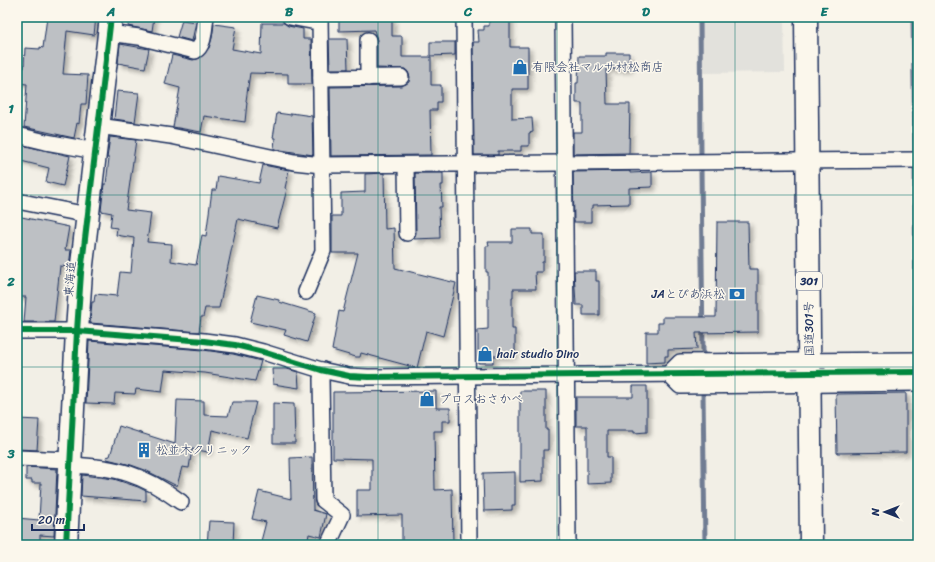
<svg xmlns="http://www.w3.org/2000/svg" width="935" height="562" viewBox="0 0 935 562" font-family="Sriracha,'Klee One',sans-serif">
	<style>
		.built { fill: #e2e1dc }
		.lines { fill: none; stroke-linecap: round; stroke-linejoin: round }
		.stream { stroke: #707b93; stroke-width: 5 }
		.building { fill: #bdc0c4; stroke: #1b2f5e; filter: url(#shadow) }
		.minor-tunnel { stroke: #c7c9cb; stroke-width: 15; stroke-dasharray: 15 8; stroke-linecap: butt }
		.minor-casing { stroke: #1b2f5e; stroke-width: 18 }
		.secondary-casing { stroke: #1b2f5e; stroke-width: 25 }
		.trunk-casing { stroke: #1b2f5e; stroke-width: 25 }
		.minor { stroke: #fbf7ec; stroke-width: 15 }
		.secondary { stroke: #fbf7ec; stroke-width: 22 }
		.trunk { stroke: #fbf7ec; stroke-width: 22 }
		.cycleway-casing { stroke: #fbf7ec; stroke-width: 8 }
		.cycleway { stroke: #00873e; stroke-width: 6 }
		.grid { fill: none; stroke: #0f766e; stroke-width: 1; stroke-opacity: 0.55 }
		.labels { text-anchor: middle; stroke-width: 3; stroke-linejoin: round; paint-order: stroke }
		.shield { fill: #fbf7ec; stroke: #5e6b89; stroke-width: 1 }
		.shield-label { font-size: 11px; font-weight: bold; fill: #1b2f5e }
		.poi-label { font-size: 12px; fill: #1b2f5e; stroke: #fbf7ec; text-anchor: start }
		.street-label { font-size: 12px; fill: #1b2f5e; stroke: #fbf7ec }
		.neatline { fill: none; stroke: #0f766e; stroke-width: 1.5 }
		.grid-label { font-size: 13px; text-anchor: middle; font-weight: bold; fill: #0f766e }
	</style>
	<defs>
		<filter id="shadow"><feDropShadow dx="3.5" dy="3.5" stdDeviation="2" flood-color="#0004"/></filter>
	</defs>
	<rect width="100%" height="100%" fill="#f2efe6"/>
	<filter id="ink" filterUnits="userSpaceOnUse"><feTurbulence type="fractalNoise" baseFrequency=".025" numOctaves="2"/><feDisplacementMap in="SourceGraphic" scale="8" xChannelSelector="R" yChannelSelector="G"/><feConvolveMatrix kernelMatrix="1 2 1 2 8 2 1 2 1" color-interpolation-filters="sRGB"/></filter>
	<g filter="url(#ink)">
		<path class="built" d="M701,17H784L785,72L702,73Z"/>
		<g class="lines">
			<g class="stream">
				<path d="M700,17L701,155"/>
				<path d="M913,17L915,154"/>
				<path d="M915,165L916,352"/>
				<path d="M701,168L703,354"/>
				<path d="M917,391L918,520"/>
				<path d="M703,393L705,545"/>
			</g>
		</g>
		<g class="building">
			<path d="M47,17H96L94,35L67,31L63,74L88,75L86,104H81L79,124L77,123L74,138L24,127L27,84L17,83V67L24,68L25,48L40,49V47L43,48Z"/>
			<path d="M130,17H154L152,31L128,26Z"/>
			<path d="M339,17H392V36H402V57H431V85H441V102H437V110H430L431,155L331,156L330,87L401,86L406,84L409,82L410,77L408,72L405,69L377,68V40L374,30L339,31Z"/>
			<path d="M489,17H510V47H528V89H512V119L532,118L533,132L529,133V146H521V151H498V155H474L473,42H479L478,30H484V26H489Z"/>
			<path d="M182,20L196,22L192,41L177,37Z"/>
			<path d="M262,23H284L288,26L303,29V39H311L312,84H288V74L250,73L246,101L247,102L245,122L204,116L201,132L173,127L180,88L165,84L172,55L193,60L200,58L209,48L212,38L214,24L236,27L232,49L261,54Z"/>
			<path d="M329,39H347L348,69H330Z"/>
			<path d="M430,42H455V55L430,56Z"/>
			<path d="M120,44L149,49L145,68L118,63Z"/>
			<path d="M606,53H629V69H606L607,104H630L629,153L573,154V132H582V103H576V83H578L579,56H606Z"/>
			<path d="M117,91L139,93L135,122L114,119Z"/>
			<path d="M277,113L291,115V113L312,116L313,155L274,149L275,138H273Z"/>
			<path d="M110,137L136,140L126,210L151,213L147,242L172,244L171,261L196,265L202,235L206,236L212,190H216L218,176L259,183L263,165L289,170L285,188L287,189L277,228L238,219L219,308H205L203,317H201L199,332L90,323L92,302H94L95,294L117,296L120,272L131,273L134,238L116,235L117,228L110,227L112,213L101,211L104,184H106L109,158H107Z"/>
			<path d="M17,144L70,156L63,186L46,182L49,168L17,160Z"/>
			<path d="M630,171V173L652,172V187L629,188V204L593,205V208H591V222H574L573,172Z"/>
			<path d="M384,173L385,229L394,228L395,268L456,283L443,336L426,331L417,368L361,353L360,357H356L332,350L339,311L343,312L358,253H332V216H341V193L365,192V174Z"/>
			<path d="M415,173H443V185H441L442,207H439L440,238L414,239L416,233Z"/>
			<path d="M17,216L69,227L65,250H71L69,267L60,266L54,322H24L26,297H17Z"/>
			<path d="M717,222H748L749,269H758V332L696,333L697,349L668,350V356H665V362L646,363V332H658V323H663V317H716Z"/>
			<path d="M512,229H532V234H544V262H542V272H535L536,289H513V298H512V329H515V352H513V356H493V363H478V330L488,329V272H486V246H489L488,242H512Z"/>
			<path d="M574,271H596V281H599V315H583V305H576Z"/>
			<path d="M257,295L279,300V302L316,313L307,342L284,335L286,330L250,322Z"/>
			<path d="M89,341L203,350L233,354L261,361L255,381L205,373L165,370L162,392L136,389L135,394L115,393L114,404L86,403Z"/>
			<path d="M272,369H287L298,372L299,388L273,384Z"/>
			<path d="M633,386H647V432L634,433V431H607V457H611V483L587,484V426H576V397H633Z"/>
			<path d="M436,391V408H450V421H442V431H434L435,490L452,489L453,543H451V545H402V515L357,516V490H372V459L333,458V392Z"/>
			<path d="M520,391H546V430H548V450H543V481L520,482Z"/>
			<path d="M906,393V452L837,453L836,394Z"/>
			<path d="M177,400L204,401V415L228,416L232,402H256L247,438L212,430L208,452L192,449L189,468L182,467L177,486L145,470L131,465L107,459L106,457L110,456L119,426L175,444Z"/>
			<path d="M273,403L294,404L295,443H273Z"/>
			<path d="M18,419L39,420L37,450L17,449Z"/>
			<path d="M312,457L313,510L326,514L321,537L309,534L307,545H260L266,522L252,519L259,491L291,499L290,458Z"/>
			<path d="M26,467L57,469L54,536L40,535V545H19V534L17,533V518L39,520L41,483H32V480H26Z"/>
			<path d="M515,472V505H512V510L484,511L483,473Z"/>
			<path d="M82,475L114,479L138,487L146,491V501L81,496Z"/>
			<path d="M209,521L234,522L233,545H207Z"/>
		</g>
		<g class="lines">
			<path class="minor-tunnel" d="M786,373L832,372"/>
			<defs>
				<g id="minor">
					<path d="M290,17L311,21H320"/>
					<path d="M464,17L469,545"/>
					<path d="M563,17L568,545"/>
					<path d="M109,33L139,37L195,51C205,46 204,27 206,17"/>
					<path d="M368,40V78"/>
					<path d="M321,78L401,77"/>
					<path d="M98,126L171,136L294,162L322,165L918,160"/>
					<path d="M17,135L46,142L95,151"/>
					<path d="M406,165L407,233"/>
					<path d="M17,201L88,215"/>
					<path d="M306,292L323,251L320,17"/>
					<path d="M17,331H77L204,341L235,345L263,352L321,370L349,376L368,377L786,373"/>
					<path d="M918,360L680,362L668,374L680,386L918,383"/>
					<path d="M323,370L321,379L323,500L342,515L328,545"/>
					<path d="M832,372H918"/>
					<path d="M17,458L70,460"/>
					<path d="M70,465C117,467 143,474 181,502"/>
				</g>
				<path id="secondary" d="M66,545L77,331L81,273L111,17"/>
				<path id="trunk" d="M806,17L811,545"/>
			</defs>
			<use href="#minor" class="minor-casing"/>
			<use href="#secondary" class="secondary-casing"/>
			<use href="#trunk" class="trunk-casing"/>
			<use href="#minor" class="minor"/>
			<use href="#secondary" class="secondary"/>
			<use href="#trunk" class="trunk"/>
			<defs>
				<g id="cycleway">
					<path d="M17,331H77L204,341L235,345L263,352L321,370L349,376L368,377L918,372"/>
					<path d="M66,545L77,331L81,273L111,17"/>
				</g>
			</defs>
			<use href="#cycleway" class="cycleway-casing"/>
			<use href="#cycleway" class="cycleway"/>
		</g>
	</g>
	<path class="grid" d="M200,17V545M378,17V545M557,17V545M735,17V545M17,195H918M17,367H918"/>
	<defs>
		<symbol id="shop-bare" viewBox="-9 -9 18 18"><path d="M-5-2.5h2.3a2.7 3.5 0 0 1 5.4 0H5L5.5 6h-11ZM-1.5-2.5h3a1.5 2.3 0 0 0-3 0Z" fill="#1f6fb2" stroke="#fbf7ec" stroke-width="2.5" paint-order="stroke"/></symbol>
		<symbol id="bank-bare" viewBox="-9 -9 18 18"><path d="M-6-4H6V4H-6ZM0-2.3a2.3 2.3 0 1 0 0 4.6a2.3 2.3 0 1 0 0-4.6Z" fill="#1f6fb2" stroke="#fbf7ec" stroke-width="2.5" paint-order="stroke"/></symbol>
		<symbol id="building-bare" viewBox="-9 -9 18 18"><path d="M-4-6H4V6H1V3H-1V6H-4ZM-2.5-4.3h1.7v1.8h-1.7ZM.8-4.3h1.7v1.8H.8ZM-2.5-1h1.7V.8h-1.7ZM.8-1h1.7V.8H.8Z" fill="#1f6fb2" stroke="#fbf7ec" stroke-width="2.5" paint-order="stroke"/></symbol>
	</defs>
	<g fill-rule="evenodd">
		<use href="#shop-bare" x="509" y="56" width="22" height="22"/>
		<use href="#bank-bare" x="726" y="283" width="22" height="22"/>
		<use href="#shop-bare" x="474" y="343" width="22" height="22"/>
		<use href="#shop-bare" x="416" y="388" width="22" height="22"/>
		<use href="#building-bare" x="133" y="439" width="22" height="22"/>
	</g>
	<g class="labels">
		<rect class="shield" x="796" y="272" width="26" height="18" rx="3"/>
		<g class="shield-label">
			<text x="809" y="285">301</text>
		</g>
		<g class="poi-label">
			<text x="532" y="71">有限会社マルサ村松商店</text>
			<text x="725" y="298" text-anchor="end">JAとぴあ浜松</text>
			<text x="497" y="358">hair studio Dino</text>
			<text x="439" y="403">プロスおさかべ</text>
			<text x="156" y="454">松並木クリニック</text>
		</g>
		<g class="street-label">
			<text transform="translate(70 279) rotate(-85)" y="4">東海道</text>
			<text transform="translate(809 329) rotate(-91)" y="4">国道301号</text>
		</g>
	</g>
	<rect width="935" height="562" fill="none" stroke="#fbf7ec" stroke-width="44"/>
	<g transform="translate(885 512) rotate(270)" stroke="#fbf7ec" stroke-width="3" paint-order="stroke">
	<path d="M0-3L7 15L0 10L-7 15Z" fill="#1b2f5e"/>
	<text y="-6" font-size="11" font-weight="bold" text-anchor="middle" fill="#1b2f5e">N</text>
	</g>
	<path d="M32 524v6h52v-6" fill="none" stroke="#1b2f5e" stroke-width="2"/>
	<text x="38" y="524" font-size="12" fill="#1b2f5e" stroke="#fbf7ec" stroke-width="3" paint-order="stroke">20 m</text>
	<rect x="22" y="22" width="891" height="518" class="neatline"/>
	<g class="grid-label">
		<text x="111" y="16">A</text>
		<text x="289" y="16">B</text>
		<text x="468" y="16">C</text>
		<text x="646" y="16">D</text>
		<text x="824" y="16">E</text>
		<text x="11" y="113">1</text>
		<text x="11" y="286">2</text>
		<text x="11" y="458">3</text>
	</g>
</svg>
